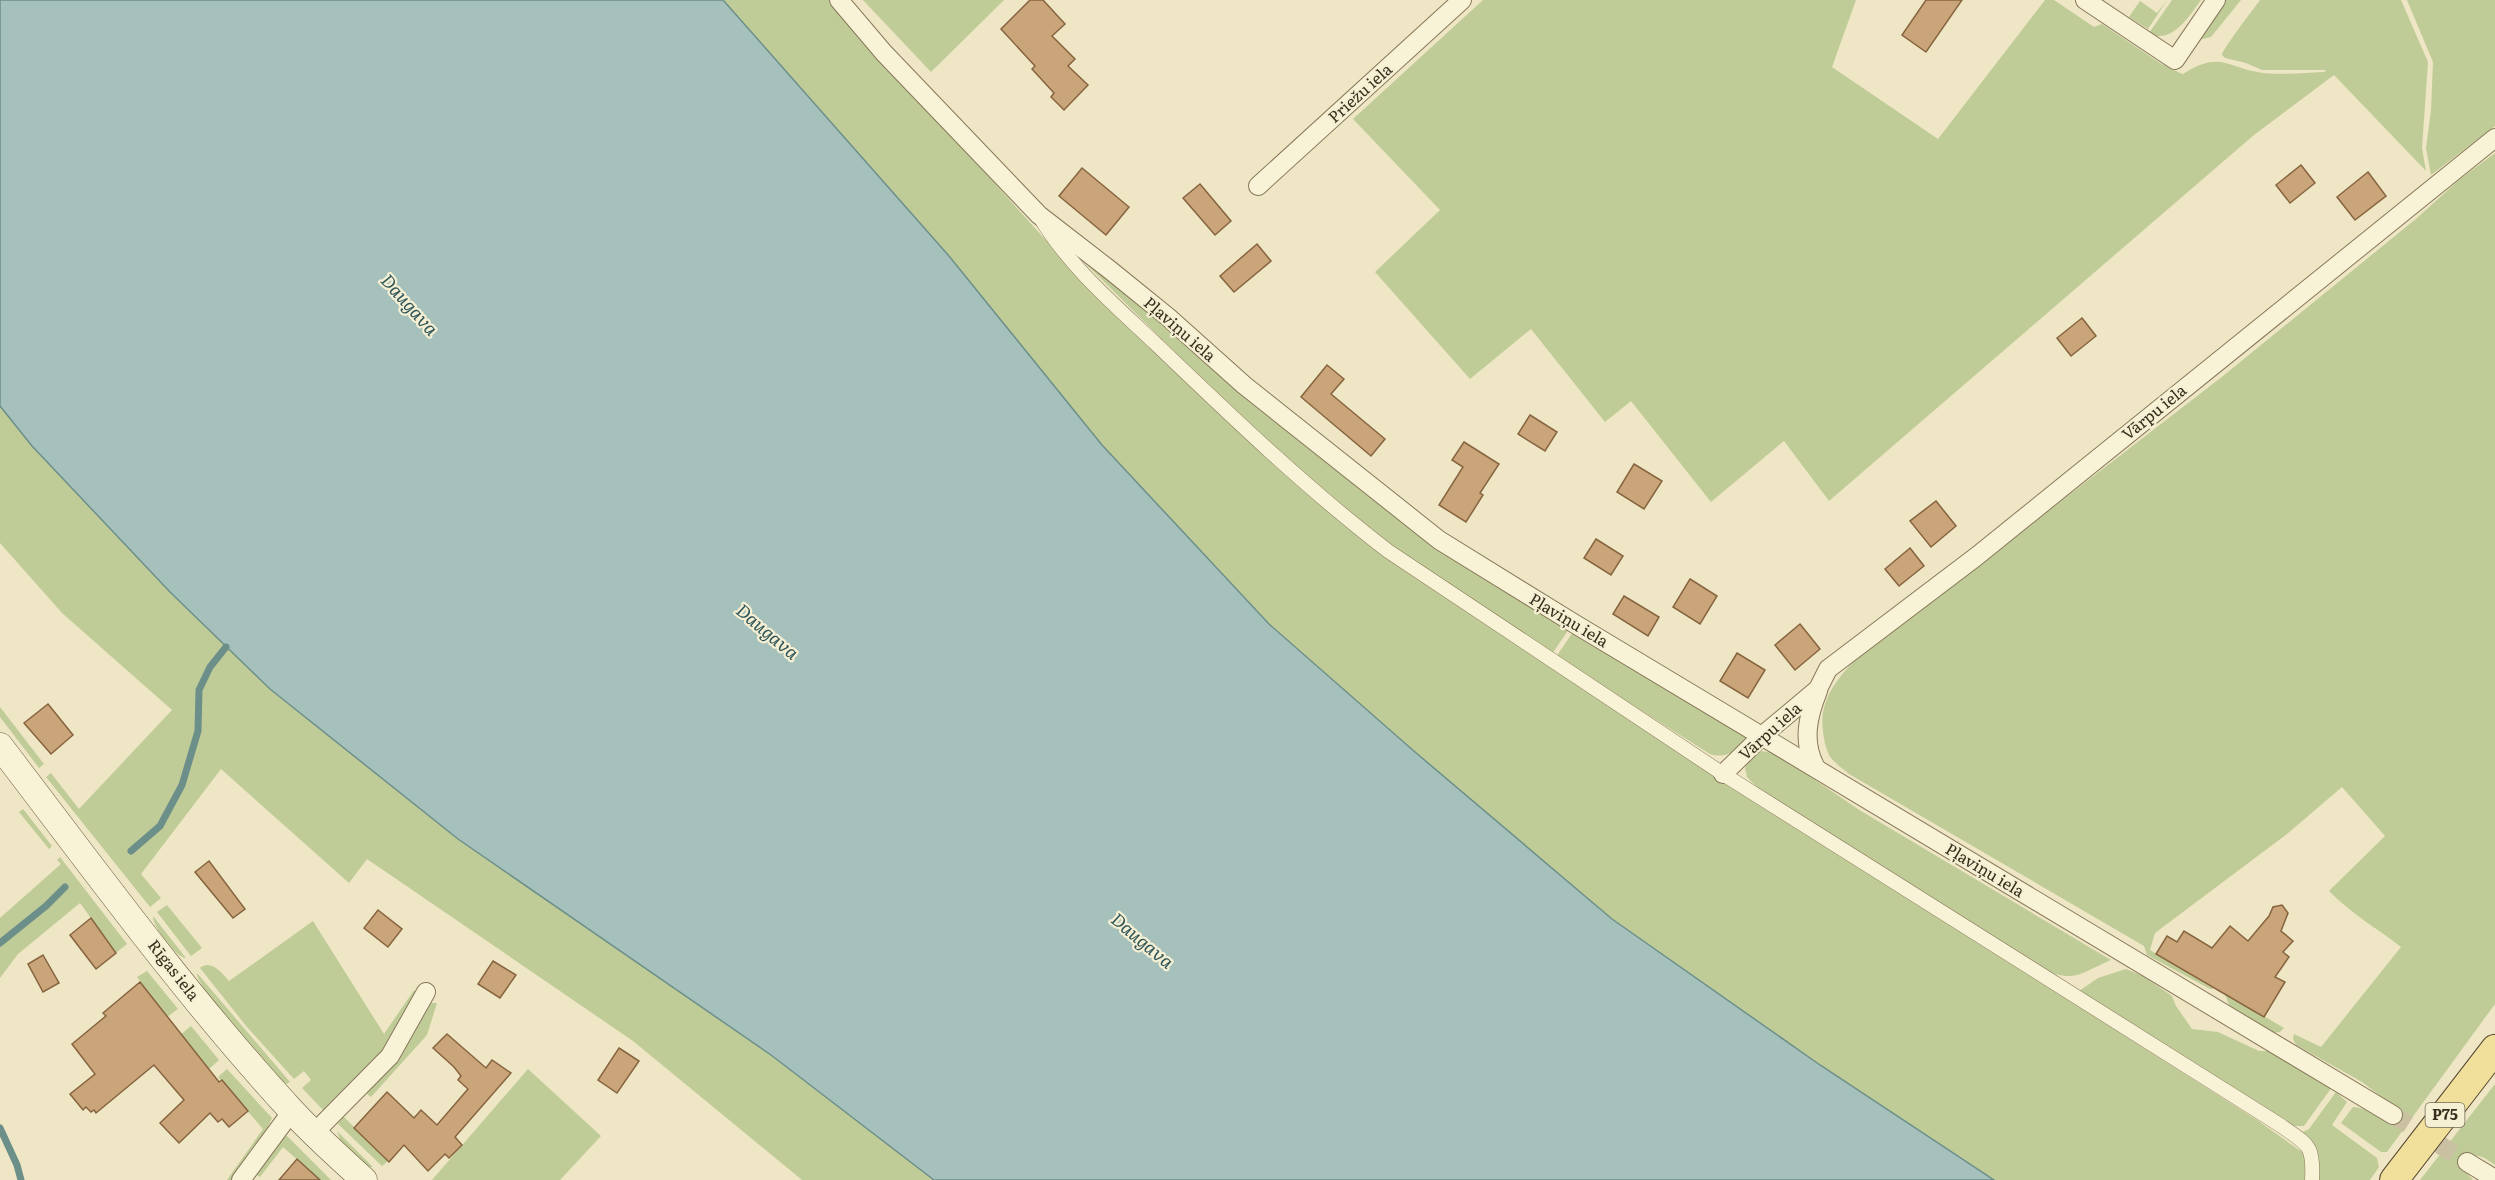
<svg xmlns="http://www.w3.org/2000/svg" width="2495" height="1180" viewBox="0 0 2495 1180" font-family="Literata,serif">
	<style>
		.green { fill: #c0cc98 }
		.water { fill: #a6c1bc; stroke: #6c8f8a; stroke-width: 1.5 }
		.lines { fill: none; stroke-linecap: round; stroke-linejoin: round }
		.stream { stroke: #6c8f8a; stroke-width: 7 }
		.building { fill: #cba57a; stroke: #876440; stroke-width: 1.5 }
		.minor-tunnel { stroke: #cac1a3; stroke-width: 18; stroke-dasharray: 18 9; stroke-linecap: butt }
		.pedestrian-casing { stroke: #88785a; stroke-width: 15 }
		.minor-casing { stroke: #88785a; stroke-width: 20 }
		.secondary-casing { stroke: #6a593e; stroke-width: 27 }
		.primary-casing { stroke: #56452f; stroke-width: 30 }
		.pedestrian { stroke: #f8f2d7; stroke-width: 14 }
		.minor { stroke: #f8f2d7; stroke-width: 18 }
		.secondary { stroke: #f8f2d7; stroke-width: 26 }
		.primary { stroke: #f0e09c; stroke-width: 28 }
		.labels { text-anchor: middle; stroke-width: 4.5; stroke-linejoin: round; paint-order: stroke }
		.shield { fill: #f5efd3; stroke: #716854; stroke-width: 1.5 }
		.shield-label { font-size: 15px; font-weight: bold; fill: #382e1e }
		.street-label { font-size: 16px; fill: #382e1e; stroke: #f5efd3 }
		.water-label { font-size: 18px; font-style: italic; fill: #2e5558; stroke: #f5efd3 }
	</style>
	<rect width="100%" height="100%" fill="#eee6c4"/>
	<g class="green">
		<path d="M723,0H830L1078,276L1220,415L1314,499L1372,547L1690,760L2257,1120L2309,1157V1180H1994L1820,1065L1612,919L1415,752L1269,624L1102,445L949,256Z"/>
		<path d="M863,0H1004L931,72Z"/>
		<path d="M1483,0H1856L1832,67L1938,139L2045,0H2054L2094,27L2102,24L2160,63L2180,73L2183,74C2221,50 2226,68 2263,73C2284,75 2304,73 2324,72L2326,70H2262L2246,63L2225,58L2222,55C2223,48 2253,10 2260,0H2401L2428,62L2422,148L2426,171L2334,75L2254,135L1829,501L1784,441L1711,502L1631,401L1605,422L1531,329L1470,379L1375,272L1440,210L1353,119Z"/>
		<path d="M2167,0L2148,29L2129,17L2140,1L2157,13Z"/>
		<path d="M2172,0H2201C2190,15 2171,46 2149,33Z"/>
		<path d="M2220,0H2241L2211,37L2198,40Z"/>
		<path d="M2407,0H2495V126L2431,175L2426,148L2431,110L2433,62Z"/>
		<path d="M2495,153V1004L2387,1152H2381L2341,1123L2353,1107C2366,1107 2374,1117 2386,1120L2392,1105L2362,1082L2296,1045L2293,1039L2294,1034L2321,1047L2401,947C2378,929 2349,912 2329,891L2385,836L2342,787L2287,834L2155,933L2150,950L2214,989H2210L2147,955L2144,946L1849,774C1843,769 1836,764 1831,758C1826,751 1824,740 1823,731C1819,702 1835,681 1854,661L2223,376L2417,218L2460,179Z"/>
		<path d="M1066,244L1569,629L1552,654L1380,538L1346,511L1242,419Z"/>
		<path d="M0,406L32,446L170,592L270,689L458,839L771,1055L934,1180H802L633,1041L367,859L349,883L221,769L141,874L161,898L150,907L46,777L51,773L79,809L172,710L62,613L0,543Z"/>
		<path d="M1573,632L1746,736L1748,739C1739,751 1725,759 1710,754L1556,657Z"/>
		<path d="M0,707L44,764L39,768L0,717Z"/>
		<path d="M1759,751L1769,752L1781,757L1861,811L2111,960C2082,972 2075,984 2042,969L1758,788L1747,777L1745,768L1752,755Z"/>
		<path d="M23,809L52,846L49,849L19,812Z"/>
		<path d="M60,857L127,944L116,953L80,903L18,954L0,978V918L61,864L57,860Z"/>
		<path d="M167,905L202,948L191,956L157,912Z"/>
		<path d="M153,916L186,958C176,958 152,926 153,916Z"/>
		<path d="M313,921L384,1034L414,990L418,995L397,1036L323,1110L302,1088L311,1080L304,1071L294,1079L247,1027L200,968C211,959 222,973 229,981Z"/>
		<path d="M2126,969L2143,976L2172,996L2176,1006L2192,1029L2218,1032L2259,1051H2274L2332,1087L2304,1126H2291L2079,991L2098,978Z"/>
		<path d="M147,971L178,1009L167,1017L137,977Z"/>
		<path d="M197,973L290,1082L286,1084L282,1081C269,1066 195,987 197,973Z"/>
		<path d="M2225,994L2233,998L2284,1028L2280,1032L2273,1033L2229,1005Z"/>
		<path d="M430,1003H437L427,1035L371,1097L366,1093L392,1062L426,1004Z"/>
		<path d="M191,1026L219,1060L209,1069L180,1035Z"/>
		<path d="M227,1069L272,1118L266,1131L233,1180H227L263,1129L218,1077Z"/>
		<path d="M528,1069L601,1136L560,1180H432Z"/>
		<path d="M2495,1084V1165C2487,1160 2480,1153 2471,1157L2466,1172L2473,1180H2420Z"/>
		<path d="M2336,1092L2347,1102L2332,1125L2377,1158L2379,1167L2370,1180H2315L2299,1134L2309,1129Z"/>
		<path d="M343,1116L388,1161L382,1166L338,1124Z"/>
		<path d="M337,1131L373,1167H367L341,1142Z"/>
		<path d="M287,1136L331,1180H320L283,1147L260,1177L254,1173L282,1138Z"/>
	</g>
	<path class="water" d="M0,0H723L949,256L1102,445L1269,624L1415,752L1612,919L1820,1065L1994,1180H934L771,1055L458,839L270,689L170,592L32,446L0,406Z"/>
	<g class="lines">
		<g class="stream">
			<path d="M131,851L160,826L182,785L198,731L199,690L210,667L226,647"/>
			<path d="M0,943L46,906L65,887"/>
			<path d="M0,1128L17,1165L21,1180"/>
		</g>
	</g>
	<g class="building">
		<path d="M1030,0H1043L1065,24L1052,36L1075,59L1068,66L1088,85L1064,110L1051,97L1054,93L1032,69L1035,66L1001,29Z"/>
		<path d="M1926,0H1962L1926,52L1902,35Z"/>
		<path d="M2301,165L2315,183L2290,203L2276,185Z"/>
		<path d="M1082,168L1129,207L1106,235L1059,196Z"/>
		<path d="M2368,172L2386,196L2355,220L2337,197Z"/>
		<path d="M1200,184L1231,221L1215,235L1183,198Z"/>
		<path d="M1257,244L1271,261L1234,292L1220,276Z"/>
		<path d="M2082,318L2096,336L2071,356L2057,338Z"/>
		<path d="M1327,365L1344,379L1331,394L1385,439L1371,456L1301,397Z"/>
		<path d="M1530,415L1557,432L1545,451L1518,434Z"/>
		<path d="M1464,442L1499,464L1480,493L1483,495L1466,522L1439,505L1463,467L1452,460Z"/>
		<path d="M1634,464L1662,481L1644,509L1617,492Z"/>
		<path d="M1936,501L1956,526L1931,547L1910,521Z"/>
		<path d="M1596,539L1623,556L1611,575L1584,558Z"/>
		<path d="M1910,548L1924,566L1899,586L1885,569Z"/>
		<path d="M1690,579L1717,596L1700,624L1673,607Z"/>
		<path d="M1624,596L1659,617L1648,636L1613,614Z"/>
		<path d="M1800,624L1820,649L1795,670L1775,645Z"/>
		<path d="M1737,653L1765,670L1748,698L1720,681Z"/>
		<path d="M48,704L73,735L51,754L24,723Z"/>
		<path d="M209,861L245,909L233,918L195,872Z"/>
		<path d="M2282,905L2288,913L2281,931L2293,941L2283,952L2289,957L2275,977L2285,982L2264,1017L2156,954L2167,936L2177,942L2184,931L2212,948L2230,926L2248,941L2269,916L2273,907Z"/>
		<path d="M378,910L402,929L388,947L364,928Z"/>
		<path d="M91,918L116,953L96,969L70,935Z"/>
		<path d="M43,955L59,983L43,992L28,964Z"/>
		<path d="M493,961L516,975L500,998L478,984Z"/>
		<path d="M140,982L219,1082L222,1080L248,1111L229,1127L222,1119L218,1122L210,1113L179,1143L160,1123L184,1100L154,1065L96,1113L94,1110L91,1112L86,1107L83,1110L70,1094L95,1074L72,1044L106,1016L103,1013Z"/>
		<path d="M447,1034L486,1068L492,1060L511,1073L455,1137L462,1145L449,1158L445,1154L428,1171L404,1145L389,1162L354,1128L387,1092L414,1118L421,1110L437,1125L468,1089L458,1080L461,1076L454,1067L433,1048Z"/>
		<path d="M619,1048L639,1061L617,1093L598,1080Z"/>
		<path d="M297,1159L320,1180H279Z"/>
	</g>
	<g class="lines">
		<path class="minor-tunnel" d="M2393,1115L2467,1162"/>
		<defs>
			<path id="pedestrian" d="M1043,222C1072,269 1117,307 1157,345C1231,416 1306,488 1388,551L1723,774L2280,1125C2308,1145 2314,1144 2312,1180"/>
			<g id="minor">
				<path d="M839,0L884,53L1039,215L1110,270L1168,317L1244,385L1439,540L1575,624L2393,1115"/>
				<path d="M2085,0L2175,60L2216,0"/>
				<path d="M1258,186L1462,0"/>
				<path d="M1815,766C1802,741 1808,716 1818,691"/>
				<path d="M1723,774L1763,735L1818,689L1828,669L1977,556L2495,138"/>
				<path d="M314,1133L390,1056L426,992"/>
				<path d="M2467,1162L2495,1179"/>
				<path d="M241,1180L292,1111"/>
			</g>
			<path id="secondary" d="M0,746C94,869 186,996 291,1110C314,1135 339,1157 364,1180"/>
			<path id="primary" d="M2394,1180L2495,1049"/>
		</defs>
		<use href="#pedestrian" class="pedestrian-casing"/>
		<use href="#minor" class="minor-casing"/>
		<use href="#secondary" class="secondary-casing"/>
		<use href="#primary" class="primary-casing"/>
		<use href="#pedestrian" class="pedestrian"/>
		<use href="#minor" class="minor"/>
		<use href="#secondary" class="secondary"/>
		<use href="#primary" class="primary"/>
	</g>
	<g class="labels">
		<rect class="shield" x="2425.5" y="1103" width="39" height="24" rx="4.5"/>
		<g class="shield-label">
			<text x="2445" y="1120">P75</text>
		</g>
		<g class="street-label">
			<text transform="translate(1360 93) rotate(-42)" y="6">Priežu iela</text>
			<text transform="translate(1180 329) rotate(41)" y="6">Pļaviņu iela</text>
			<text transform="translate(2154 412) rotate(-39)" y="6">Vārpu iela</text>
			<text transform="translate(1569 620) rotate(31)" y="6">Pļaviņu iela</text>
			<text transform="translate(1770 731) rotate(-42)" y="6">Vārpu iela</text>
			<text transform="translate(1985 870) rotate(31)" y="6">Pļaviņu iela</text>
			<text transform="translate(174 970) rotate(52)" y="6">Rīgas iela</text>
		</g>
		<g class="water-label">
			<text transform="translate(409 305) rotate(48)" y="6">Daugava</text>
			<text transform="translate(767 632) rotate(40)" y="6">Daugava</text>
			<text transform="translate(1142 941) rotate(40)" y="6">Daugava</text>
		</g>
	</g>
</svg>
